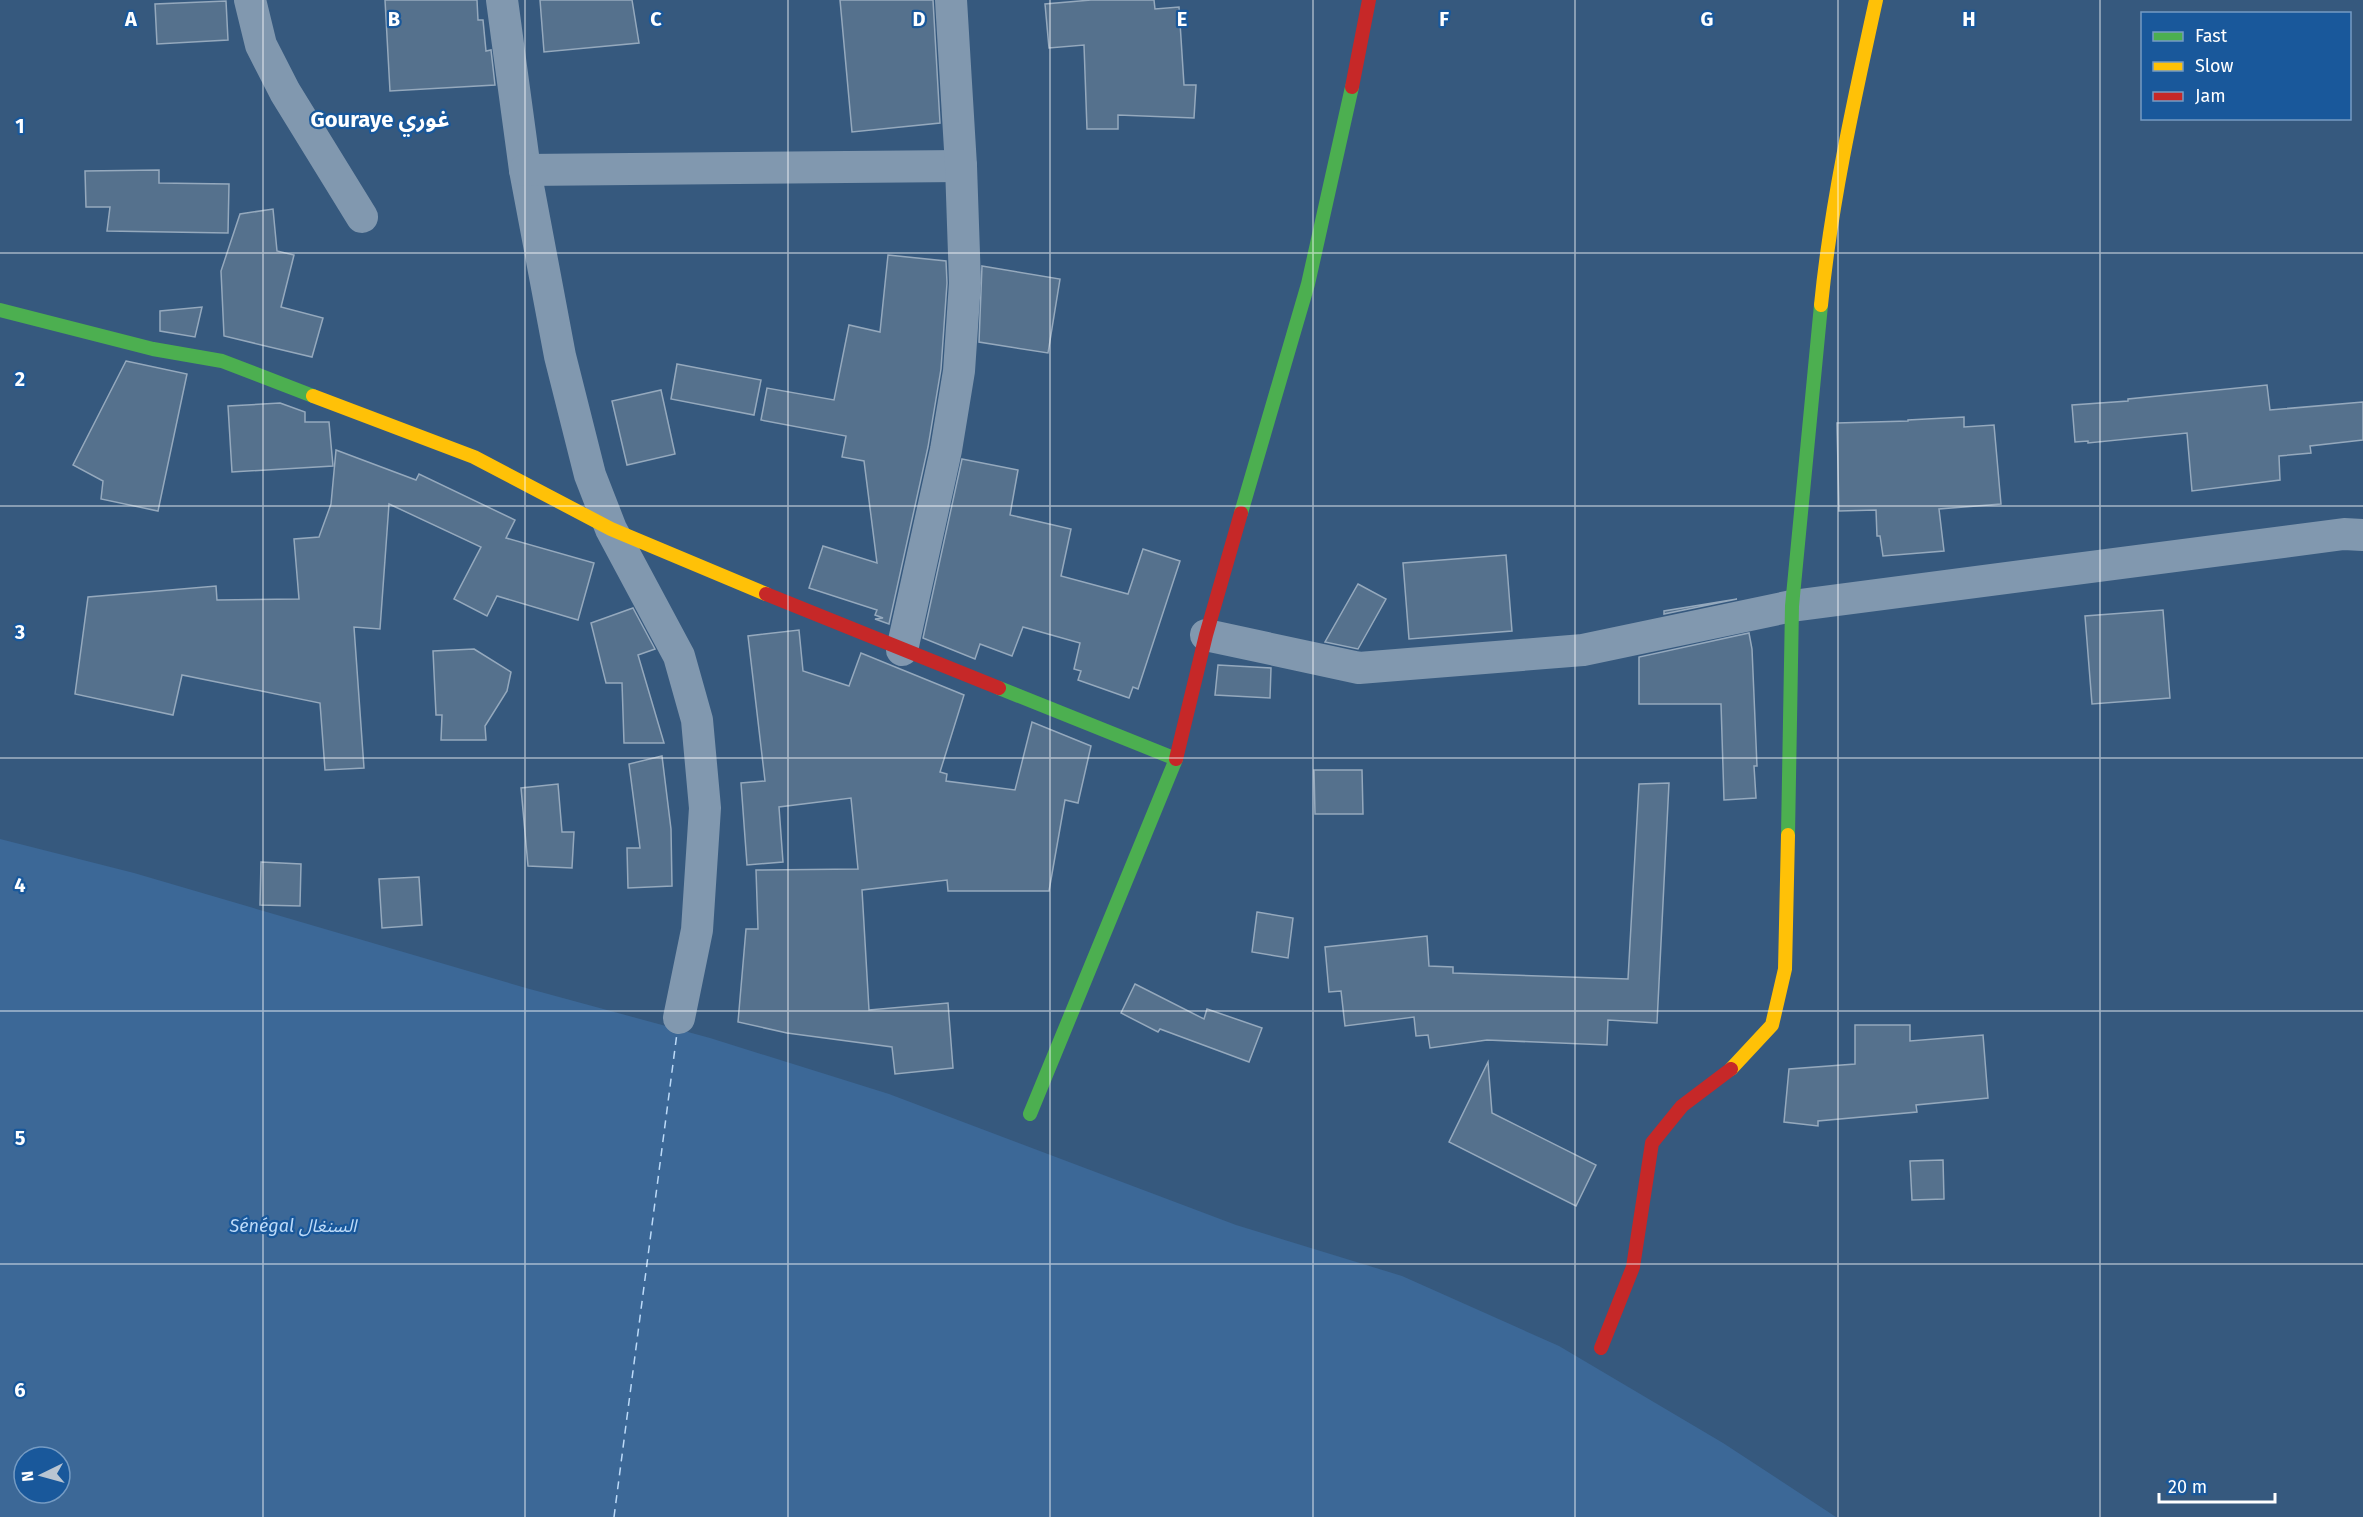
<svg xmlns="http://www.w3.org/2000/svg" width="2363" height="1517" viewBox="0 0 2363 1517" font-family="'Fira Sans','Noto Sans Arabic',sans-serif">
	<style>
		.water { fill: #3c6897; fill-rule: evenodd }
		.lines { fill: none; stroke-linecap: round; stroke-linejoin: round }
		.ferry { stroke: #bcdaf8; stroke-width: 1.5; stroke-dasharray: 8 6; stroke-linecap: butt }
		.building { fill: #55718d; stroke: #95a9bd; stroke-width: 1.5 }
		.street { stroke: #8198af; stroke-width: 32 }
		.fast { stroke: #4caf50; stroke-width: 14 }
		.slow { stroke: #ffc107; stroke-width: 14 }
		.jam { stroke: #c62828; stroke-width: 14 }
		.grid { fill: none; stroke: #fff; stroke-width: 1.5; stroke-opacity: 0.55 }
		.labels { text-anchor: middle; stroke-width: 4.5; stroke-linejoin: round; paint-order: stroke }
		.water-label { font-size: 18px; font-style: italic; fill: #bcdaf8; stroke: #19589b }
		.district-label { font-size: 22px; font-weight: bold; fill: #fff; stroke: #19589b }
		.grid-label { font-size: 20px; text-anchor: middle; font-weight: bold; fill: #fff; stroke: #19589b; stroke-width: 4.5; stroke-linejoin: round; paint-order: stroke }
	</style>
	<rect width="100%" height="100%" fill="#36597e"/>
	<path class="water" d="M0,839L134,873L526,988L710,1038L889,1094L1236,1225L1402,1276L1559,1346L1723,1443L1836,1517H0ZM24,1457H60V1493H24Z"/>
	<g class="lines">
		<path class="ferry" d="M614,1517L677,1033"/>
	</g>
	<g class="building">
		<path d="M385,0H477L478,20H483L486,51L491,50L495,85L390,91Z"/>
		<path d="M540,0H632L639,43L544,52Z"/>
		<path d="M840,0H933L940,123L852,132Z"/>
		<path d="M1091,0H1154L1155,9L1179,7L1184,85H1196L1194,118L1118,115V129H1087L1084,45L1049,48L1045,4Z"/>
		<path d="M226,1L228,40L157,44L155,4Z"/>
		<path d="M159,170V183L229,184L228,233L107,231L110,207H86L85,171Z"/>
		<path d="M273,209L277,251L294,255L281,307L323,318L312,357L224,336L221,271L240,214Z"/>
		<path d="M888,255L946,261L947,283L941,369L928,447L889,624L875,619L883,618L875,615L877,610L809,588L823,546L877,563L864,461L842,457L846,436L761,420L767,388L834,400L849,325L880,332Z"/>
		<path d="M982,266L1060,279L1048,353L979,342Z"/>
		<path d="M202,307L195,337L160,331V311Z"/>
		<path d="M126,361L187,374L158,511L101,499L103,481L73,465Z"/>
		<path d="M677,364L761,380L754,415L671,399Z"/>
		<path d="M2267,385L2270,410L2363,402V440L2310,446L2311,453L2279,456L2280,480L2192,491L2187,433L2088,443V441L2075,442L2072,405L2128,401V399Z"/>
		<path d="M661,390L675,454L627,465L612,401Z"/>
		<path d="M280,403L305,412V422H329L333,466L232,472L228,406Z"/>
		<path d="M1964,417V427L1994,425L2001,504L1939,509L1944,551L1883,556L1880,536H1877L1876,510L1839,511L1837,423L1908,421V420Z"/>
		<path d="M336,450L416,480L419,474L515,520L506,538L594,563L578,620L497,596L487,616L454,599L481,547L389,504L380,629L354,627L364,768L325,770L320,703L182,675L173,715L75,694L88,597L216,586L217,600L299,599L294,539L319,537L331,504Z"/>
		<path d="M962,459L1018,470L1010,515L1071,529L1061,576L1128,594L1143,549L1180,561L1138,689L1133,687L1129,698L1078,680L1081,671L1074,669L1080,643L1023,627L1012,656L980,644L975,659L923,638Z"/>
		<path d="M1506,555L1512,631L1409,639L1403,563Z"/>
		<path d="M1358,584L1386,599L1358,649L1325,642Z"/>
		<path d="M1737,599L1664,614V611Z"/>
		<path d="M633,608L655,649L638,655L664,743H624L622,683H606L591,623Z"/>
		<path d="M2163,610L2170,698L2092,704L2085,616Z"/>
		<path d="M799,630L803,671L849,686L861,653L964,695L940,772L947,774L946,781L1015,790L1032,722L1091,746L1078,803L1065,800L1049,891H948L947,880L862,890L869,1010L948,1003L953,1068L895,1074L892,1047L787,1033L738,1022L746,929H758L756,870L858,869L851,798L779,807L783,862L747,865L741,783L765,781L748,636Z"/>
		<path d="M1749,633L1752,649L1757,766H1754L1756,798L1724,800L1721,704H1639V657Z"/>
		<path d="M474,649L511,672L507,691L485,726L486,740H441L442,715H436L433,651Z"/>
		<path d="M1218,665L1271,668L1270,698L1215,695Z"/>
		<path d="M662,756L671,829L672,886L628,888L627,848H640L629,764Z"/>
		<path d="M1314,770H1362L1363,814H1315Z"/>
		<path d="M1669,783L1657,1023L1608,1020L1607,1045L1487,1040L1430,1048L1428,1035L1416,1036L1414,1017L1345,1026L1341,991L1329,992L1325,947L1427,936L1429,966L1453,967V973L1628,979L1639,784Z"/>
		<path d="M558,784L562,832H574L572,868L528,866L521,788Z"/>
		<path d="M261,862L301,864L300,906L260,905Z"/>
		<path d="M419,877L422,925L382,928L379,879Z"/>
		<path d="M1257,912L1293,918L1288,958L1252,952Z"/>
		<path d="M1135,984L1204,1019L1207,1009L1262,1028L1249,1062L1160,1029L1158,1032L1121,1013Z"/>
		<path d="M1855,1025H1910V1041L1983,1035L1988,1098L1916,1105L1917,1112L1818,1121V1126L1784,1122L1789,1069L1855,1064Z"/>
		<path d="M1488,1062L1492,1113L1596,1165L1576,1206L1449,1142Z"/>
		<path d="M1943,1160L1944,1199L1912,1200L1910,1161Z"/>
	</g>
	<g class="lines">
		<g class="street">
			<path d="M250,0L261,45L285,92L362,217"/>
			<path d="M502,0L525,170L560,356L590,475L611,529L679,656L697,720L705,808L697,930L679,1018"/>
			<path d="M525,170L961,166"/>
			<path d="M1206,635L1359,668L1583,650L1792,606L2344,534L2363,535"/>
			<path d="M902,650L946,450L959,371L965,283L961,166L951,0"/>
		</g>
		<g class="fast">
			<path d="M0,310L153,349L222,361L313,396"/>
			<path d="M1241,513L1308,284L1352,87"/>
			<path d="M999,688L1176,759L1030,1114"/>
			<path d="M1788,835L1792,606L1821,305"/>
		</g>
		<g class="slow">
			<path d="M1821,305C1831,203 1854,100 1876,0"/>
			<path d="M313,396L474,457L611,529L766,594"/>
			<path d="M1731,1069L1772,1025L1785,969L1788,835"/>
		</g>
		<g class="jam">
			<path d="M1352,87L1369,0"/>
			<path d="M766,594L999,688"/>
			<path d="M1176,759L1206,635L1241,513"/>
			<path d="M1601,1348L1633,1267L1652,1143L1682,1106L1731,1069"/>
		</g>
	</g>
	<path class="grid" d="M263,0V1517M525,0V1517M788,0V1517M1050,0V1517M1313,0V1517M1575,0V1517M1838,0V1517M2100,0V1517M0,253H2363M0,506H2363M0,758H2363M0,1011H2363M0,1264H2363"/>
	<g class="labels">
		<g class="water-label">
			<text x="293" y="1232">Sénégal السنغال</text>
		</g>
		<g class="district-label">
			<text x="380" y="127">Gouraye غوري</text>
		</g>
	</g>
	<g class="grid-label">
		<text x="131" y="26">A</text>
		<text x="394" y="26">B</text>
		<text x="656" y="26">C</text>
		<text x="919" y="26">D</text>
		<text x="1182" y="26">E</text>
		<text x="1444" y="26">F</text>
		<text x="1707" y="26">G</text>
		<text x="1969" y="26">H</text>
		<text x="20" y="133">1</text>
		<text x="20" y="386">2</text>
		<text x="20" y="639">3</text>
		<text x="20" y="892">4</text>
		<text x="20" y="1145">5</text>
		<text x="20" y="1397">6</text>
	</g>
	<rect x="2141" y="12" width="210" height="108" fill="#19589b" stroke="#759bc3" stroke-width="1.5"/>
	<rect x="2153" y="32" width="30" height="9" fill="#4caf50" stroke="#759bc3" stroke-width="1.5"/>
	<text x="2195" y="42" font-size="18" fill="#ffffff">Fast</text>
	<rect x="2153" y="62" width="30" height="9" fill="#ffc107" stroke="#759bc3" stroke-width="1.5"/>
	<text x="2195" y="72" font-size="18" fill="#ffffff">Slow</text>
	<rect x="2153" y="92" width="30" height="9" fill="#c62828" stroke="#759bc3" stroke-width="1.5"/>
	<text x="2195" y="102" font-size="18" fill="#ffffff">Jam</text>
	<g transform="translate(42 1475) rotate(265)"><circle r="28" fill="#19589b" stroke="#759bc3" stroke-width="1.5"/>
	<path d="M0-4.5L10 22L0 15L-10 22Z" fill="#b9c5d2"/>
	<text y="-9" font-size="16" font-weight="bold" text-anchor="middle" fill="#ffffff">N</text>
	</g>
	<path d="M2159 1493v9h116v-9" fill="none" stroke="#ffffff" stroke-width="3"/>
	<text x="2168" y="1493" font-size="18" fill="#ffffff" stroke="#19589b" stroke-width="4.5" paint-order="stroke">20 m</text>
</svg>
